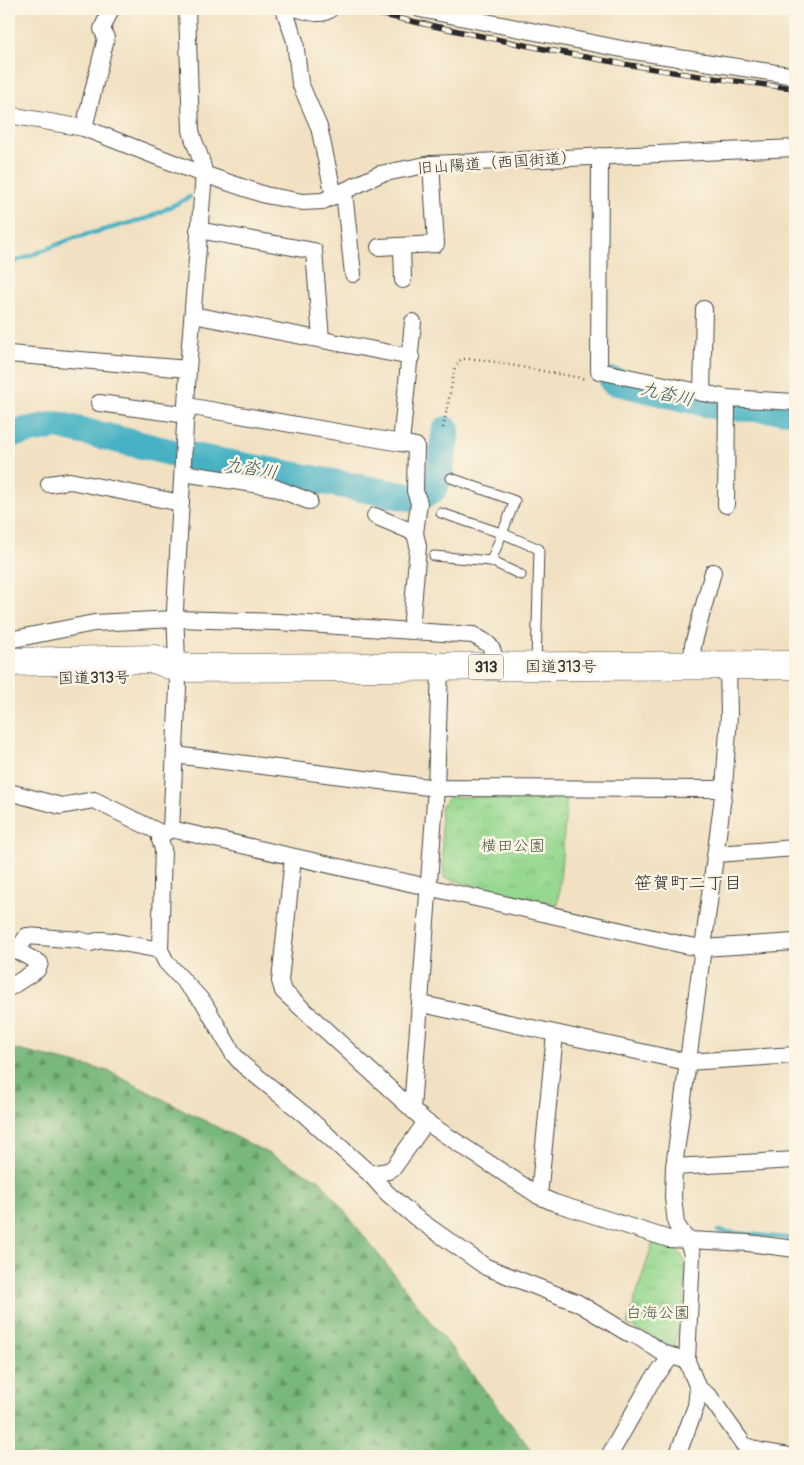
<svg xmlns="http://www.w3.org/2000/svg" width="804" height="1465" viewBox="0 0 804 1465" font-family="Pangolin,'Klee One',sans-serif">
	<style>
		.forest { fill: url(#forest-firs); stroke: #527252 }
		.park { fill: url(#park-tufts); stroke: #60825d }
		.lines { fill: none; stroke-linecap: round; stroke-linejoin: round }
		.stream { stroke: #45b1c3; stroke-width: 4.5 }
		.river { stroke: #45b1c3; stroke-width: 28 }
		.service-casing { stroke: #494642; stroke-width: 11 }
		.minor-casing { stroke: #494642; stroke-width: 18 }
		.trunk-casing { stroke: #494642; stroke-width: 29 }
		.path { stroke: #494642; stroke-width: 2.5; stroke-dasharray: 1 4; stroke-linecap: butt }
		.service { stroke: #fff; stroke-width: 9 }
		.minor { stroke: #fff; stroke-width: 16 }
		.trunk { stroke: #fff; stroke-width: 28 }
		.rail-casing { stroke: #2b2b2b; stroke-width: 5.5 }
		.rail { stroke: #fcf5e5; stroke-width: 4; stroke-dasharray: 11; stroke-linecap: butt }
		.labels { text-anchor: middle; stroke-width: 5; stroke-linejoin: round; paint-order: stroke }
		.shield { fill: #fcf5e5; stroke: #6a6863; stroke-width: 1 }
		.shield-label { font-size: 15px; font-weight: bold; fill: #2b2b2b }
		.street-label { font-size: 16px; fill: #2b2b2b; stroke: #fcf5e5 }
		.park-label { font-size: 16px; fill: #465644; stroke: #fcf5e5 }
		.water-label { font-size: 18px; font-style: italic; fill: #345a60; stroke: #fcf5e5 }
		.neighbourhood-label { font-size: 18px; fill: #2b2b2b; stroke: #fcf5e5 }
	</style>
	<defs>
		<pattern id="forest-firs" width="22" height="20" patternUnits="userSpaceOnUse" patternTransform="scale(1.25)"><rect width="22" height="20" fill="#78b87a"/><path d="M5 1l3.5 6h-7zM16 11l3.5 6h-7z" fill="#639664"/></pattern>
		<pattern id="park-tufts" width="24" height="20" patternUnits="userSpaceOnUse" patternTransform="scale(1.25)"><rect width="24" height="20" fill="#96d88f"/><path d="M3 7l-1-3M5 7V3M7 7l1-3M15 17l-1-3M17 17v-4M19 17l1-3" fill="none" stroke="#81ba7c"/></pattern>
	</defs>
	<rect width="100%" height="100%" fill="#fcf5e5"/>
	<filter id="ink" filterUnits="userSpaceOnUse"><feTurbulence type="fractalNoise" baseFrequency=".02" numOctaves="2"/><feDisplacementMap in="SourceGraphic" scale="10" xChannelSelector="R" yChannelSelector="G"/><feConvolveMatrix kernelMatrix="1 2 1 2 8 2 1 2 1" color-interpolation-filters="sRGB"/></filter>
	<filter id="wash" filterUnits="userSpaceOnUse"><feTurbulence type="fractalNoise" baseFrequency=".0096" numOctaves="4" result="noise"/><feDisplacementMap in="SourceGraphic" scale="20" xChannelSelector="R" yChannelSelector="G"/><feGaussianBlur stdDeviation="1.12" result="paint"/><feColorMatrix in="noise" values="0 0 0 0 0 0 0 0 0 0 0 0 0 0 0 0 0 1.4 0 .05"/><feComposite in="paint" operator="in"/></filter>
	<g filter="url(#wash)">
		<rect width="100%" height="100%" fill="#f1e1c2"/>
		<path class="forest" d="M9,1048L108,1071L320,1180L536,1456H9Z"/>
		<g class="park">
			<path d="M567,796L558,905L444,878L440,807L450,797Z"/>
			<path d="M653,1242C662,1245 676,1247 681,1254C692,1270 680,1334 672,1351L627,1324Z"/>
		</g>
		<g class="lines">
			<g class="stream">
				<path d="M9,264L74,238L148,218L190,197"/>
				<path d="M718,1231L795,1239"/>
			</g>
			<g class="river">
				<path d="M613,381L722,407"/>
				<path d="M732,407L795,410"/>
				<path d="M9,434L57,425L178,454L409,497C417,496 426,495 432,490C440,483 444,442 446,430"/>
			</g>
		</g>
	</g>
	<g filter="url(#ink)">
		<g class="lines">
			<defs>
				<g id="service">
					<path d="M451,478L515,501L491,561"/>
					<path d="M441,513L504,534L539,549L536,664"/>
					<path d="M434,556L491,561L521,575"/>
				</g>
				<g id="minor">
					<path d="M187,9L191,130C194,146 203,158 204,174L188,369L175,610L178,688L171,829L163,834L160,840L163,849L160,950L166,962L204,1003L234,1055L243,1065L305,1115L370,1174L387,1193L415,1217L486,1267L578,1303L626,1332L637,1336L663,1353L687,1361"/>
					<path d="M284,9L295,41L300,83L319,127L334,196"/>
					<path d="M297,9C308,11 321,17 330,9"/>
					<path d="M420,9L627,50L795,76"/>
					<path d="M9,115L84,128L189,169L265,195L303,202L323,201L380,174L431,164L795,148"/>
					<path d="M84,128L106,38L102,29L111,9"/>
					<path d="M600,156L599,371L727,398L795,402"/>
					<path d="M344,192L353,274"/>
					<path d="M198,230L314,251L321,339"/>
					<path d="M402,246L403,280"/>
					<path d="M379,247L436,244L431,164"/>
					<path d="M193,315L411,357"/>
					<path d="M9,354L188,369"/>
					<path d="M702,393L704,309"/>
					<path d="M99,403L187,415"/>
					<path d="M187,406L401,443"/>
					<path d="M183,473L273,487L309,501"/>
					<path d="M49,484L70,481L181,503"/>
					<path d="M726,505L727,398"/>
					<path d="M375,516L415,533"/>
					<path d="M411,630L418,546L415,533L419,503L415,491L416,446L401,443L413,322"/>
					<path d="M9,640L94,623L175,619L278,622L473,635C492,645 493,646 496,667"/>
					<path d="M692,666L693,645L713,572"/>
					<path d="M728,666L729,715L724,789L674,1167L673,1197L676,1224L688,1242L692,1254L687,1361L698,1388L710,1397L744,1445L759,1451L789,1456"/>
					<path d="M175,755L436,788L724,789"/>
					<path d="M9,792L61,806L94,800L163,834"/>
					<path d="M171,829L684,945L703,948L795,942"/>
					<path d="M717,854L795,848"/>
					<path d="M293,858L280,981L283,991L426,1122L539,1196L555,1203L669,1239L748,1243L795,1249"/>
					<path d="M9,988L37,970L40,963L17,951L27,936L80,940L90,943L101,940L112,941L160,950"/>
					<path d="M422,1004L687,1062L795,1055"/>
					<path d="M412,1109L436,788L440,667"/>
					<path d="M674,1167L795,1160"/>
					<path d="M370,1174L388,1171L394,1167L426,1122"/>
					<path d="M539,1196L555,1034"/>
					<path d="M609,1456L651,1382L671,1357"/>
					<path d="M677,1456L696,1406L698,1388"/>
				</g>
				<path id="trunk" d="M9,662L155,659L177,668L795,665"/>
			</defs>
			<use href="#service" class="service-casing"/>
			<use href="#minor" class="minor-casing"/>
			<use href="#trunk" class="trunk-casing"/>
			<path class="path" d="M443,428L455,368L461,359H478L586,379"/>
			<use href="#service" class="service"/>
			<use href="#minor" class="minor"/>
			<use href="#trunk" class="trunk"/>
			<defs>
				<path id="rail" d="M356,9C501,41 647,73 795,88"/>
			</defs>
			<use href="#rail" class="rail-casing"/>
			<use href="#rail" class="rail"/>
		</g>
	</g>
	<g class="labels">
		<rect class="shield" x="468.5" y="654.5" width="35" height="25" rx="4"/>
		<g class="shield-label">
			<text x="486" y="672">313</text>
		</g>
		<g class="street-label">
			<text transform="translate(497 162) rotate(-4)" y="6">旧山陽道（西国街道）</text>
			<text x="561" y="672">国道313号</text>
			<text transform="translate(94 677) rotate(-1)" y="6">国道313号</text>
		</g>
		<g class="park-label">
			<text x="513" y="851">横田公園</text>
			<text x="658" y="1318">白海公園</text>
		</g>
		<g class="water-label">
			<text transform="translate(667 394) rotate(13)" y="6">九沓川</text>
			<text transform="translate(251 468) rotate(10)" y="6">九沓川</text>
		</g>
		<g class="neighbourhood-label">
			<text x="688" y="889">笹賀町二丁目</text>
		</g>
	</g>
	<rect width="804" height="1465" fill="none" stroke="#fcf5e5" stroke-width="30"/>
</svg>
